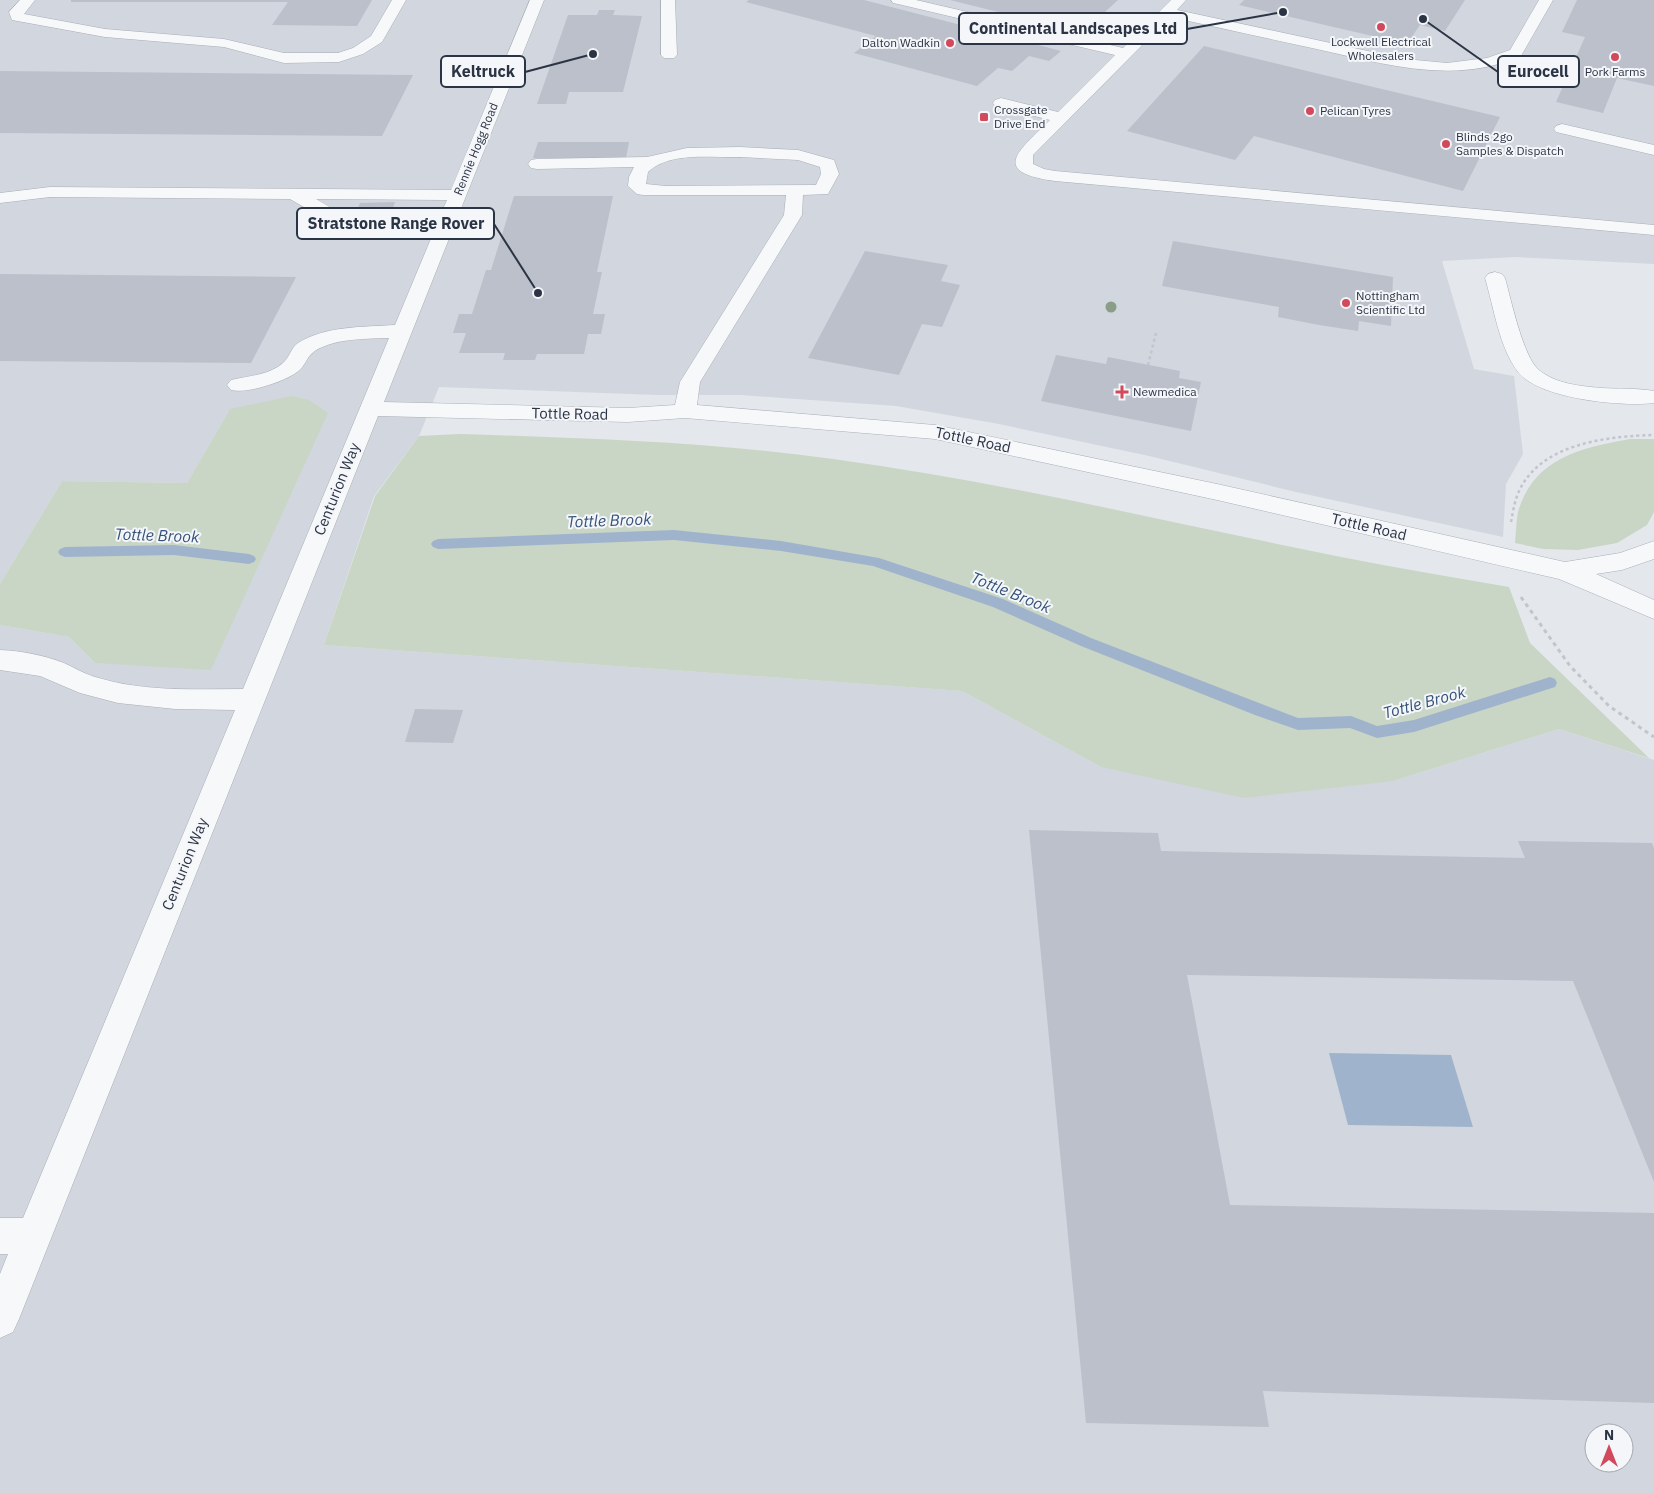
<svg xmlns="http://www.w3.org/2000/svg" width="1654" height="1493" viewBox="0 0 1654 1493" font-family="'IBM Plex Sans',sans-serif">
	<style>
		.built { fill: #d2d6de; fill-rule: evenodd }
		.green { fill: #c9d6c5 }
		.water { fill: #9fb4cc }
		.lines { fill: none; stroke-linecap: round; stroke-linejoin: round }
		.stream { fill: #9fb4cc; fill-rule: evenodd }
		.building { fill: #bbc0ca }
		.minor-casing { stroke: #a9aeb7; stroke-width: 1 }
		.path-far1 { stroke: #c2c5cb; stroke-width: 2.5; stroke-dasharray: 3 3; stroke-linecap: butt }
		.path { stroke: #c2c5cb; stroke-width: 3; stroke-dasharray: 4 4; stroke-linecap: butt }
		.minor { fill: #f7f8fa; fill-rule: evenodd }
		.tree { fill: #899d89 }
		.poi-dot { fill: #d1495b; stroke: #f4f6f9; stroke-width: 2 }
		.labels { text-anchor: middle; stroke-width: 4; stroke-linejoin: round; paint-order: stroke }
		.far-poi-label { font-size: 12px; fill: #2b3445; stroke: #f4f6f9; text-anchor: start }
		.far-street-label { font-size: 12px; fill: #2b3445; stroke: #f4f6f9 }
		.street-label { font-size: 15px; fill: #2b3445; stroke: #f4f6f9 }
		.water-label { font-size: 16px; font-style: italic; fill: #34527a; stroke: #f4f6f9 }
		.leader { fill: none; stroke: #2b3445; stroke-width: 2 }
		.callout-dot { fill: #2b3445; stroke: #f4f6f9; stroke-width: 2 }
		.callout { fill: #f4f6f9; stroke: #2b3445; stroke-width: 2 }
		.callout-label { font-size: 16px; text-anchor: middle; font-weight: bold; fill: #2b3445 }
	</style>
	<rect width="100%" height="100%" fill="#e4e7ec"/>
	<path class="built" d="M0,0H1654V264L1515,257L1442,261L1474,369L1514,376L1523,454L1506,484L1503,537L1296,492L1149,456L999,424L896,406L741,395H657L439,387L419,436L374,496L324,645L962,691L1101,767L1393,781L1559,729L1654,760V1493H0V625L69,637L95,663L230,409L187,483L62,481L0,584ZM1594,1433H1624V1463H1594Z"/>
	<g class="green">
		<path d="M292,396L309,400L328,413L211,670L95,663L69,637L0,625V584L62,481L187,483L230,409Z"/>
		<path d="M460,434C584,438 709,442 833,459C1004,482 1171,523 1341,557C1397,568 1453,577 1509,587L1530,643L1649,758L1559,729L1393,781L1244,798L1101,767L962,691L324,645L375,496L419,436Z"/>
		<path d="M1630,439H1654V512L1647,525L1617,543L1578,550L1543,549L1515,543C1516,533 1516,522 1518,512C1534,457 1582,448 1630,439Z"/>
	</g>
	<path class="water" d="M1329,1053L1451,1055L1473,1127L1348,1125Z"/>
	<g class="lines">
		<g class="stream">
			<path d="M674,530L781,541L879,558L1003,599L1091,638L1298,718L1351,716L1377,726L1414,720L1550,677L1555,679L1557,683L1555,687L1414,732L1377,738L1350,728L1298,730L1255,715L1081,646L993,607L873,566L781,551L674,540L438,549L433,547L431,544L433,541L438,539Z"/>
			<path d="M174,545L249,554L254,556L256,559L254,562L249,564L174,555L65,557L60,555L58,552L60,549L65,547Z"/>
		</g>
	</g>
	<g class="building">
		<path d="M71,0H372L357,26L272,25L288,2H71Z"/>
		<path d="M749,0H864L1061,51L1049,61L1029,56L1012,71L998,68L977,86L854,53L876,36L746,2Z"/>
		<path d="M950,0H1118L1082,33Z"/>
		<path d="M1244,0H1465L1445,31L1420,25L1407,44L1239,5Z"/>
		<path d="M1577,0H1654V86L1617,78L1603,113L1556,102L1585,37L1562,32Z"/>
		<path d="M599,10H615L613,15L642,16L623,92H569L566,104H537L568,15H597Z"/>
		<path d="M1204,46L1365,85L1500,117L1463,191L1254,136L1235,160L1127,131Z"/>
		<path d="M0,71L413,75L382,136L0,133Z"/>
		<path d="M538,142H629L626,158H533Z"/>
		<path d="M514,196H613L597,272H602L593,314H605L601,334H588L584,354H537L535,360H503L505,353H459L466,333H453L459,314H472L486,270H491Z"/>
		<path d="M395,202L391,214L355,215L360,203Z"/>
		<path d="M1173,241L1393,277L1391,326L1359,321L1358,331L1319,325L1278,317L1279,307L1162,286Z"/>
		<path d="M865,251L948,265L941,281L960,285L942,327L922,324L899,375L808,358Z"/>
		<path d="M0,274L296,277L251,363L0,361Z"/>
		<path d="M1056,355L1106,364L1108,357L1180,371L1179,378L1201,382L1191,431L1041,401Z"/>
		<path d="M415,709L463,710L453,743L405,742Z"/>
		<path d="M1029,830L1158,833L1161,851L1525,858L1518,841L1652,843L1654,848V1182L1573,981L1187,975L1230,1205L1654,1213V1403L1263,1391L1269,1427L1086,1423Z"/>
	</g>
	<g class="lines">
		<defs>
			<g id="minor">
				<path d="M20,0H35L24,14L105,29L224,39L284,53H338L353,48L371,36L392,0H406L382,42L363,54L339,62L284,63L224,47L105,37L12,20L9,12Z"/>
				<path d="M530,0H544L384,402L628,408L675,405L680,382L784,215L786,195H643L637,194L628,186L629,177L634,167L537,169L531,168L528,164L531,160L537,159L647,157L687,148L740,147L798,150L834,160L839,174L828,194L803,195L802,215L700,382L697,405L935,425L1217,484L1565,562L1620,553L1654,541V559L1622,570L1596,574L1654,600V619L1559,579L1217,500L935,439L685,418L628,422L378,416L19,1319L13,1332L0,1338V1274L8,1254H0V1218H23L235,710L175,709L118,703L80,693L40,676L0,670V650C22,651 43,655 64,663C75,668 86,675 99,678C145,692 196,689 243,689L389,338C367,339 341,338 320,348C305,355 308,364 297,372C284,382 246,394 231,390L227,385L231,380C248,376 271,375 284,362C290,356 291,348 298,343C325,326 363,327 395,325L435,229L341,226L335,225L290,199L50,197L0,203V193L50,187L451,190ZM740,157L798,160L820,167L821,174L816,185L666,186L646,184L648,172C670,151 712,158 740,157ZM316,199L447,200L439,218L345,216Z"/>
				<path d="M661,0H675L677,55L674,58H664L661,55Z"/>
				<path d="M891,0H916L1123,48L1171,0H1186L1177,10L1405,59L1447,63L1487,58L1510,50L1539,0H1553L1521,56C1453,86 1381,63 1312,48C1265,38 1217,27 1170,17L1033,155V164L1044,169L1055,171L1654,225V235L1055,181C988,172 1020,150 1050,120L995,106L993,103L995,100L1001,98L1058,112L1115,55L898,4L893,3Z"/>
				<path d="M1562,124L1654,145V155L1556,132L1554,129L1556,126Z"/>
				<path d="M1495,272L1502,274L1505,278C1511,299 1523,357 1539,370C1556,384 1580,386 1601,388C1618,389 1637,388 1654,391V403C1622,407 1539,399 1518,372C1499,347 1494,308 1485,278L1488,274Z"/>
			</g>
		</defs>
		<use href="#minor" class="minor-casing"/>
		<g class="path-far1">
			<path d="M1148,365L1156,333"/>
			<path d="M1511,522C1513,511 1515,499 1520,489C1543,443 1609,436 1654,435"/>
		</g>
		<path class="path" d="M1521,597L1570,666L1609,706L1654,737"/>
		<use href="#minor" class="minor"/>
	</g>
	<circle class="tree" cx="1111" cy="307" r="5.5"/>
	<g class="poi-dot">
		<circle cx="1381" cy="27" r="5"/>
		<circle cx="950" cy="43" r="5"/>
		<circle cx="1615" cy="57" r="5"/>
		<circle cx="1310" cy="111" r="5"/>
		<rect x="979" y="112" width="10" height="10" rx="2.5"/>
		<circle cx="1446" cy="144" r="5"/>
		<circle cx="1346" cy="303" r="5"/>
		<path d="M1119.5 384.5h5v5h5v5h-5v5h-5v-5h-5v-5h5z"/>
	</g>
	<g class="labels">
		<g class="far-poi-label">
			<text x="1381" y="46" text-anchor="middle">Lockwell Electrical<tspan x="1381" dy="14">Wholesalers</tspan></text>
			<text x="940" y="47" text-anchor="end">Dalton Wadkin</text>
			<text x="1615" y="76" text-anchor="middle">Pork Farms</text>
			<text x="994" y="114">Crossgate<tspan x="994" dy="14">Drive End</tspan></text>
			<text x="1320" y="115">Pelican Tyres</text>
			<text x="1456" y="141">Blinds 2go<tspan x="1456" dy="14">Samples &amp; Dispatch</tspan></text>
			<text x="1356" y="300">Nottingham<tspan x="1356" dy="14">Scientific Ltd</tspan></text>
			<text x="1133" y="396">Newmedica</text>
		</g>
		<g class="far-street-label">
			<text transform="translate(476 149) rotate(-68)" y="4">Rennie Hogg Road</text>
		</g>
		<g class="street-label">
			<text transform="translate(570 414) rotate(1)" y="5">Tottle Road</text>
			<text transform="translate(973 440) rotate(12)" y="5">Tottle Road</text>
			<text transform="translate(337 489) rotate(-68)" y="5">Centurion Way</text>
			<text transform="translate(1369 527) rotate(13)" y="5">Tottle Road</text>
			<text transform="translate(185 864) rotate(-68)" y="5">Centurion Way</text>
		</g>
		<g class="water-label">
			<text transform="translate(609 520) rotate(-2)" y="6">Tottle Brook</text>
			<text transform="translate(157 535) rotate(2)" y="6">Tottle Brook</text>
			<text transform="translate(1011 592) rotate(22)" y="6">Tottle Brook</text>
			<text transform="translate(1424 702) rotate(-15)" y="6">Tottle Brook</text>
		</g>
	</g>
	<path class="leader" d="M1283 12L1187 29M593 54L525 72M1423 19L1498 72M538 293L494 224"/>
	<g class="callout-dot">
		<circle cx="1283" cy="12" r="5"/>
		<circle cx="593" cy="54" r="5"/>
		<circle cx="1423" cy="19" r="5"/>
		<circle cx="538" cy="293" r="5"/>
	</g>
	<g class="callout">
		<rect x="959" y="13" width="228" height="31" rx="5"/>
		<rect x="441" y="56" width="84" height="31" rx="5"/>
		<rect x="1498" y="56" width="81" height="31" rx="5"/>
		<rect x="297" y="208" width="197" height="31" rx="5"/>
	</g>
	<g class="callout-label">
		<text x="1073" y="34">Continental Landscapes Ltd</text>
		<text x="483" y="77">Keltruck</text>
		<text x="1538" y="77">Eurocell</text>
		<text x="396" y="229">Stratstone Range Rover</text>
	</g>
	<g transform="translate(1609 1448)"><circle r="24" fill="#f4f6f9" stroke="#a4a8b1"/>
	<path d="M0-4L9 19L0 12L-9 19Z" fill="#d1495b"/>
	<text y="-8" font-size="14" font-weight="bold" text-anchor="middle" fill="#2b3445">N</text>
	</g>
</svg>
